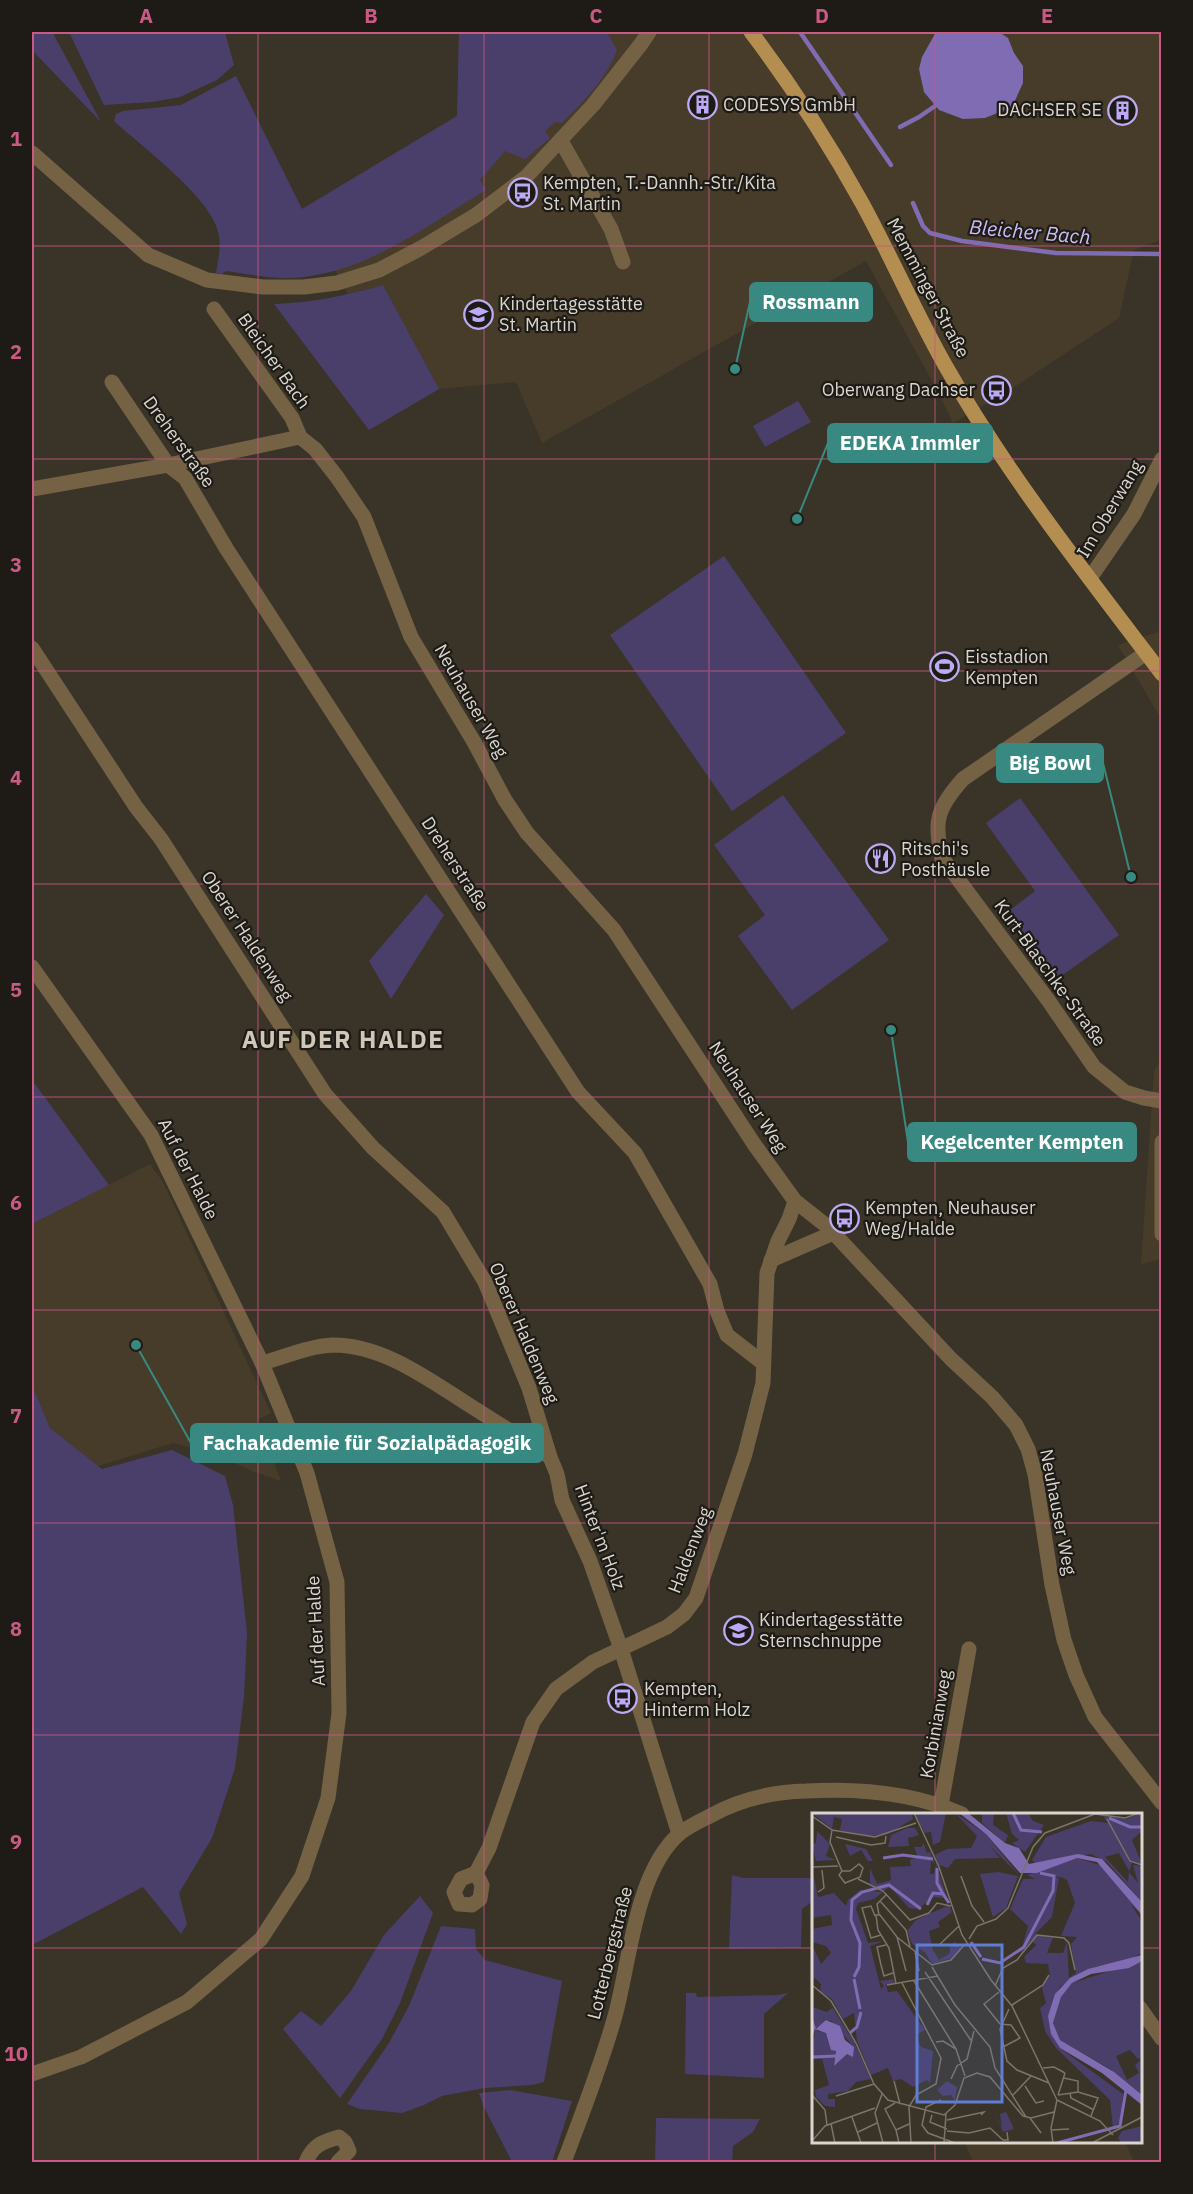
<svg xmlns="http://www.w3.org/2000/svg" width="1193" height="2194" viewBox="0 0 1193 2194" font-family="'IBM Plex Sans',sans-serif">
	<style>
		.built { fill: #473c2a }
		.green { fill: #4a3f6b }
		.water { fill: #7f6cb3 }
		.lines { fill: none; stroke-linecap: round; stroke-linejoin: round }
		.stream { stroke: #7f6cb3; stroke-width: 4.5 }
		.minor { stroke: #756245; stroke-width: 15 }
		.major { stroke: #b48e51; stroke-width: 15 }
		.grid { fill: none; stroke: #ca5a83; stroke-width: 1.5; stroke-opacity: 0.55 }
		.labels { text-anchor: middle; stroke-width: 4.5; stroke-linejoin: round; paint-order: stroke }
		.poi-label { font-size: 18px; fill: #dad5ce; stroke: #1e1b16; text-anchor: start }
		.street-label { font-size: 18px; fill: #dad5ce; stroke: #1e1b16 }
		.water-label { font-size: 20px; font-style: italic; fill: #cabdf8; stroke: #1e1b16 }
		.district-label { font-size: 24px; font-weight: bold; letter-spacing: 1.5px; fill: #d1c7b9; stroke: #1e1b16 }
		.inset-river { fill: none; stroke: #7f6cb3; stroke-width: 3 }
		.inset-road { fill: none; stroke: #7a746a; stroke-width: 1.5 }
		.view { fill: #5f7dd4; fill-opacity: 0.15; stroke: #5f7dd4; stroke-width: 3 }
		.inset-edge { fill: none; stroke: #dad5ce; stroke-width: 3 }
		.leader { fill: none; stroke: #388981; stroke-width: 2 }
		.callout-dot { fill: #388981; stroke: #1e1b16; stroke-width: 2 }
		.callout { fill: #388981; stroke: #388981; stroke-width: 2 }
		.callout-label { font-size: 20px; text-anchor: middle; font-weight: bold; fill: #fff }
		.neatline { fill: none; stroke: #ca5a83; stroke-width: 2 }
		.grid-label { font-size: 20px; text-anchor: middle; font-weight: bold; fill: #ca5a83 }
	</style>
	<rect width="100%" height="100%" fill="#3a3327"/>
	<g class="built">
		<path d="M459,32H1161V240L1134,250L1119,318L1002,395L953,423L937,390L866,261L542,443L516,382L439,389L383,285L348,294L301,210L457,116Z"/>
		<path d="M1161,631V719L1118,645Z"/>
		<path d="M1161,1059V1259L1141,1264L1154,1072Z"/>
		<path d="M150,1164L163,1182L271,1413L257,1420L281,1481L252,1471L212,1453L173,1443L98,1466L50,1428L32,1385V1224Z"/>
		<path d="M964,2142H1125L1134,2162H973Z"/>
	</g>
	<g class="green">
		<path d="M32,32H53L56,39L101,122L32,50Z"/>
		<path d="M69,32H225L234,65L217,80L180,97L152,102L104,105Z"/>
		<path d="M459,32H607L617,50C607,78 583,102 562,123L555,122L545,131L550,138L525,159L505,151L480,180L486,190C426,226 364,275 291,278C269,279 248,274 226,271L222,274L216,273C218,261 221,248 219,236C215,200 141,146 114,121L116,114L123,111L181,105L236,76L302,209L457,116Z"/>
		<path d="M383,285L439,389L369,430L274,304C312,303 347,295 383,285Z"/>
		<path d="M798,401L811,422L765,447L753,426Z"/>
		<path d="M724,556L846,733L732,811L610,635Z"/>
		<path d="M783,795L889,940L792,1010L738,936L765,915L714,845Z"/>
		<path d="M1020,798L1119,935L1054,981L1005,914L1035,891L986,823Z"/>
		<path d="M426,894L444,915L391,999L369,961Z"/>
		<path d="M32,1080L109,1185L32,1224Z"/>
		<path d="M32,1385L50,1428L102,1469L172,1450L225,1476L233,1505L247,1633L244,1697L235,1768L212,1838L179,1893L187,1924L181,1934L143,1887L32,1945Z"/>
		<path d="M732,1875L743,1878H813V1901L802,1909L801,1948L729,1949Z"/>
		<path d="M420,1896L433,1913L400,2003L382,2039L340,2098L283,2029L301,2011L321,2026L351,1991L384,1935Z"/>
		<path d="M441,1926L475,1929L476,1949L485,1960L562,1981L544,2082L532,2085L485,2088L442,2096L424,2105L402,2113L360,2109L347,2104L389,2043L409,2006Z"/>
		<path d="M686,1993H696L697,1997L778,1995L788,1993L764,2014V2078L685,2074Z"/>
		<path d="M510,2090L572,2101L552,2162H514L511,2160L483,2105L479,2093Z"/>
		<path d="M656,2118L760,2119L753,2132L733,2146L732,2162H655Z"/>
	</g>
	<path class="water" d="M936,32H999L1008,38L1014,53L1023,66V83L1012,107L985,118L963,119L939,110L924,92L919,69L922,57Z"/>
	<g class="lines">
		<g class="stream">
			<path d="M800,32L891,165"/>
			<path d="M900,127L919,117L935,106"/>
			<path d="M913,203L923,226L930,233L962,241L1056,253L1162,254"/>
		</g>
		<g class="minor">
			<path d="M561,141L611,229L623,262"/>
			<path d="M32,153L148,255L207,280L263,287H304L337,283L379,270L421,248L476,215L526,177L593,105L641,44L649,32"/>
			<path d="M214,309L292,418L300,437L315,449L337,477L364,517L411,637L474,742L505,800L527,833L614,930L754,1144L795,1201L828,1227L951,1359L992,1397L1016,1425L1028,1449L1035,1474L1052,1585L1064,1640L1076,1675L1095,1717L1162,1803"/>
			<path d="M112,382L168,465L185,478L226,548L578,1092L635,1153L710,1284L717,1311L727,1335L763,1363"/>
			<path d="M32,489L168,465L300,437"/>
			<path d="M1090,578L1134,514L1162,459"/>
			<path d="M32,648L136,807L161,839L325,1094L373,1148L443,1212L485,1282L529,1388L550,1457"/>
			<path d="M1146,653L963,779C938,807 932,822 943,859L1048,1000L1094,1067L1125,1092L1144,1098L1162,1101"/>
			<path d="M32,967L151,1135L262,1363L307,1473L337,1582L339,1713L328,1798L302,1876L261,1939L187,2002L81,2057L32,2074"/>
			<path d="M1162,1142V1234"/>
			<path d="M771,1260L833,1233"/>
			<path d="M262,1363C284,1357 309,1346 333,1345C383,1345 428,1379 469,1405C496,1422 523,1439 550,1457L557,1474L562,1500L590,1561L621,1649L679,1834"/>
			<path d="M941,1805L969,1649"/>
			<path d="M476,1873L482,1885L480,1899L472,1905L459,1904L454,1892L461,1879L476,1873L489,1848L533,1722L556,1689L593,1662L667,1627L684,1614L696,1598L745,1454L763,1383L767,1273L778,1241L789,1219L795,1201"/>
			<path d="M1140,2008L1162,2039"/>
			<path d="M306,2162C313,2145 322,2142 339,2137L345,2142L349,2151L338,2162"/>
			<path d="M564,2162C582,2114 601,2066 615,2016C630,1962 635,1873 679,1834C687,1827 700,1821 710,1816C740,1799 771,1792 806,1791C858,1788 914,1793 962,1814"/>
		</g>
		<path class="major" d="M751,32C792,86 829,143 862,203C891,256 915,312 945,365C1007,474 1086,574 1162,674"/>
	</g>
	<path class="grid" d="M258,32V2162M484,32V2162M709,32V2162M935,32V1814M32,246H1162M32,459H1162M32,671H1162M32,884H1162M32,1097H1162M32,1310H1162M32,1523H1162M32,1735H1162M32,1948H814M1140,1948H1162M935,2142V2162"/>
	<defs>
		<symbol id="building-ring" viewBox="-11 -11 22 22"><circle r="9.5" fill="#1e1b16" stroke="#bcaaf6" stroke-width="1.5"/><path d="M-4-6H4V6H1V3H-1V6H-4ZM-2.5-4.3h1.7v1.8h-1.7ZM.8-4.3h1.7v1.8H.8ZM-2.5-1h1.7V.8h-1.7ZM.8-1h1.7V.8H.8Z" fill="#bcaaf6"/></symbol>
		<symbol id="bus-ring" viewBox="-11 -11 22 22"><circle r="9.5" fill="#1e1b16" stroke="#bcaaf6" stroke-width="1.5"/><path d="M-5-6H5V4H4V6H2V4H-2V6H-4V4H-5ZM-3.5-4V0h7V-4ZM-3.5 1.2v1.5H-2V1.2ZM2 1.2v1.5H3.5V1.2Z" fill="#bcaaf6"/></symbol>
		<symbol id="school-ring" viewBox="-11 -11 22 22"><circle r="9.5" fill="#1e1b16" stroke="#bcaaf6" stroke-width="1.5"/><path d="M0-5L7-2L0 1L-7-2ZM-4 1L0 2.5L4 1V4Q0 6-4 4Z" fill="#bcaaf6"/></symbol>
		<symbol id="stadium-ring" viewBox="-11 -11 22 22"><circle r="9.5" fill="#1e1b16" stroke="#bcaaf6" stroke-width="1.5"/><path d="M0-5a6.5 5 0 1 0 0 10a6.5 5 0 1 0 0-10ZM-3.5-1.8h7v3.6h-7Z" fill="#bcaaf6"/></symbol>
		<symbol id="restaurant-ring" viewBox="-11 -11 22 22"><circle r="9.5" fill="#1e1b16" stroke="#bcaaf6" stroke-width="1.5"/><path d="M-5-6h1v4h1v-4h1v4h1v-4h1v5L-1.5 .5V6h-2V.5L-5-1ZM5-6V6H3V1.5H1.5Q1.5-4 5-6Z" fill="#bcaaf6"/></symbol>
	</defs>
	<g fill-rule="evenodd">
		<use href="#building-ring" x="686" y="88" width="33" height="33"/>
		<use href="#building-ring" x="1106" y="94" width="33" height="33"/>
		<use href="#bus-ring" x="506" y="176" width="33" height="33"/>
		<use href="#school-ring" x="462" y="298" width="33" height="33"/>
		<use href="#bus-ring" x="980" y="374" width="33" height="33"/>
		<use href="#stadium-ring" x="928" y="650" width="33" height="33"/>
		<use href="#restaurant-ring" x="864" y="842" width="33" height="33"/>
		<use href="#bus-ring" x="828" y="1202" width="33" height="33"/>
		<use href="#school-ring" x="722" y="1614" width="33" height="33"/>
		<use href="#bus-ring" x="606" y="1682" width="33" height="33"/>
	</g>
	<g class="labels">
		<g class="poi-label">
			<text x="723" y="111">CODESYS GmbH</text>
			<text x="1102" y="116" text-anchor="end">DACHSER SE</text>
			<text x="543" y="189">Kempten, T.-Dannh.-Str./Kita<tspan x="543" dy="21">St. Martin</tspan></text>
			<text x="499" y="310">Kindertagesstätte<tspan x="499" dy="21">St. Martin</tspan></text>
			<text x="975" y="396" text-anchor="end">Oberwang Dachser</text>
			<text x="965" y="663">Eisstadion<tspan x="965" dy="21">Kempten</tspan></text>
			<text x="901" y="855">Ritschi's<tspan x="901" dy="21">Posthäusle</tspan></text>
			<text x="865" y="1214">Kempten, Neuhauser<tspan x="865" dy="21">Weg/Halde</tspan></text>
			<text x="759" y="1626">Kindertagesstätte<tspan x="759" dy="21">Sternschnuppe</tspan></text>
			<text x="644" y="1695">Kempten,<tspan x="644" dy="21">Hinterm Holz</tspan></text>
		</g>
		<g class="street-label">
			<text transform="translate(928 288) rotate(62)" y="6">Memminger Straße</text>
			<text transform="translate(274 361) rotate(55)" y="6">Bleicher Bach</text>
			<text transform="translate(179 442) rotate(54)" y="6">Dreherstraße</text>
			<text transform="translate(1110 509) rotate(-59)" y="6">Im Oberwang</text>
			<text transform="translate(471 701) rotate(60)" y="6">Neuhauser Weg</text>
			<text transform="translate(455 864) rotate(57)" y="6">Dreherstraße</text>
			<text transform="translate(247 936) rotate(57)" y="6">Oberer Haldenweg</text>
			<text transform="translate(1050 973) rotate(54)" y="6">Kurt-Blaschke-Straße</text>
			<text transform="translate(748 1097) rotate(57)" y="6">Neuhauser Weg</text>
			<text transform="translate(188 1169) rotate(63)" y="6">Auf der Halde</text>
			<text transform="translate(524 1333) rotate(67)" y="6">Oberer Haldenweg</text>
			<text transform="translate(1058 1512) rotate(79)" y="6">Neuhauser Weg</text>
			<text transform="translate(600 1537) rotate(69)" y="6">Hinter'm Holz</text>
			<text transform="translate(690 1550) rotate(-69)" y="6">Haldenweg</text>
			<text transform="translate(316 1631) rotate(-93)" y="6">Auf der Halde</text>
			<text transform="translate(936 1724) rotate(-80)" y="6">Korbinianweg</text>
			<text transform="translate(610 1953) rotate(-76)" y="6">Lotterbergstraße</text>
		</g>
		<g class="water-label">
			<text transform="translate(1030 232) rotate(5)" y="7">Bleicher Bach</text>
		</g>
		<g class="district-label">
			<text x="343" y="1048">AUF DER HALDE</text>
		</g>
	</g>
	<g transform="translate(812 1813)">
		<rect width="330" height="330" fill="#3a3327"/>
		<path d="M0,0H100L101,6L74,22L56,23L28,17L30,6L22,4L20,16ZM102,0H134L128,29L121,32L119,19L113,20ZM143,0L174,21L207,62L177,32L188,45L143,46L136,55L127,52L123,42L135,36L159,35L165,23ZM170,0H182L181,12L196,22L193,30L170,10ZM194,0H216L221,8L232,12L213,39L200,30L207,27L200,21ZM330,0V18L320,27L330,51L318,47L302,22L320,50L317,59L326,70L321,52L330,53V89L295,49L279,41L224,51L220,47L234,24L279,8L296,10L291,3L314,6ZM307,40L317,58L316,69L293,44ZM95,15H103L107,22L96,25L97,33L76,34L79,22ZM5,18L18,31L14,43L24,47L4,48L0,31L4,30ZM111,29L115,40L118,39L123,51L119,47L118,61H122L124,51L135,85L121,84L106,96L97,95L78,74L71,78L58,71V55L65,71L79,67L78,54L99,53L98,47L106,44L102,34H110ZM33,31L54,36L61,48H56L49,37L38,43ZM265,45L291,53L330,102V105L326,98L319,91L330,109V140L318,146L330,142L318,148L283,154L264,162L247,175L237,200L239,221L248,235L311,281L309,308L301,315L298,287L244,235L233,218L228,195L234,190L230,174L238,163L236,151L214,150L212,144L224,132L220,128L208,142L216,113L198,96L211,66H223L215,62ZM238,64H249L255,67L263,90L249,123L265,124L259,131L264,160L257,165L255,129L251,140H235L241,125L223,121L240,104L247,65ZM0,55L6,84L22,80L34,93L36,87L48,77L71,79L62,86L46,90L44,96L56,130L72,128L58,133L69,176L72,173L68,168L81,166L82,170L74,172L76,179L85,178L113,217L103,222L109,234L121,238L118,270L115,267L101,274L89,266L81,268L76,255L59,262L45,228L42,200L31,206L20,186L8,179L9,171L3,165L0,167V132L9,151L19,140L14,133L0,129V116L20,112L19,102L0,105ZM186,59L206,63L194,95L181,104L168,61ZM137,92L140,99L126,109L128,114L117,118L121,137L127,147L138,140V132L143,129L149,135L140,145L120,151L113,139L100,131L95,118L104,107ZM330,148V244L326,246L318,237L304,243L315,267L327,260L323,252L330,246V282L298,256L248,227L241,210L249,184L260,170ZM14,184L42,229L59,266L44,269L36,278L16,281V286H23V294L13,293L4,284L3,277L17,272L10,246H0L3,215L0,194L15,199L20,195ZM14,207L19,208L41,233L40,243L35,241L22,253L24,239L14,219L5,218ZM135,268L145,274L143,288L139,282L131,283L125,277ZM182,299L190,315L188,301L194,299L202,316L191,319ZM330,313V330H309L306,325L310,318Z" fill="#4a3f6b" fill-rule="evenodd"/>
		<path d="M147,0H156L193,30L207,35L217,51L266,41L290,46L330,89V102L285,49L265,45L225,60H208L174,21ZM330,142V148L317,155L279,161L260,170L249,184L241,210L248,227L302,259L330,282V292L290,260L248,235L239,221L236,203L243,181L258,165L276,156ZM1,206L4,216L14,207L28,213L33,227L42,234L41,244L35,241L22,253L24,238L19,237L14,220L3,216L0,225Z" fill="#7f6cb3"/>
		<path class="inset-river" d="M201,0L209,17L230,19M297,5L318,14H330M71,45L91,42L121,46M125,55V70L131,81M115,92L121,80L131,81L137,90M159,129L169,144M170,146L188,150L212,134L241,78L242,63L228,60M42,164L47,154L48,130L39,107L40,87L50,79L77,72L109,96M42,166L48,196M38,220L45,214L49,199M0,244L24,243M245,330L308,313L314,277"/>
		<path class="inset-road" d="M102,0L127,54L150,122L179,167L200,193L245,287L239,315L241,330M0,3L20,17L63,24L104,10M295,6L318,48L330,52M20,17L18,29L30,58H38L47,51L51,55L48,64L33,70L27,62L30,58M24,24L59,32L73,30L74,23M0,54L26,53M149,63L160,93L172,109M46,66L71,78L98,107L117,100L125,90L139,93M6,79L12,75L10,57M68,88L94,117L98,134M67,102L65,91L75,81M63,103L59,93L50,95L59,125L69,122M85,124L94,158M157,126L165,113L184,106L196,95L221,34L233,20L283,1L313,5L327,0M74,132L65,134L69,152L72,163L81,160M126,133L147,113M103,139L107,158M120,154L143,192L178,234L183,255L214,304M113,159L160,229M102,168L144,236M90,170L129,245L124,271L104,282L97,294L99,330M84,171L77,135L66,117L64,102H68L85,124L120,152L139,147L153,131M0,172L19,188L44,230L62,271L76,287L132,302L143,292L152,265L165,260L178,264L211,303L219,305L242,299M75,172L126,163M183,173L191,155L205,147L225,122L252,125L257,130L263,157M187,179L172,191L188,211M200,192L231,172L237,162M197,196L188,216L195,248L205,257L237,270M188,211L199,212L208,225L191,234M124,229L131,228L144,236L153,263M231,255L242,254L253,260M252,265L266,268V279M139,266L145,253L155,246L162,218M82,268L88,291M213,273L224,290L232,288M258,280L259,285L282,297M70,281L63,300L71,330M0,282L13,297L15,312M201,282L219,263M246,282L266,279L286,285L279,303M246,282L253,260M24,283L62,271M129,287L114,294L110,312L116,320L143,330M245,287L288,308L301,322M83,290L73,296L84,317M120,302L118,309L135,316M40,304L49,330M218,305L229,320M135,307L172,299L169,302M19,311L23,330M239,317L257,316M135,318L157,320L178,315L191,327H196L195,319M46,319L65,310M0,328L13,313L63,295M87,330L84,317L97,311M132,330L134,301M280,330L330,304"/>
		<path class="view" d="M105,132H190V289H105Z"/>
		<rect width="330" height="330" class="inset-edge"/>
	</g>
	<path class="leader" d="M735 369L750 302M797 519L828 443M1131 877L1103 763M891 1030L908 1142M136 1345L191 1443"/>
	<g class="callout-dot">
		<circle cx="735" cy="369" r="6"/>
		<circle cx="797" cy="519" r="6"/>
		<circle cx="1131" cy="877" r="6"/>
		<circle cx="891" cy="1030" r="6"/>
		<circle cx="136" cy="1345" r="6"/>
	</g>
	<g class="callout">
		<rect x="750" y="283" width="122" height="38" rx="6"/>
		<rect x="828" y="424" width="164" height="38" rx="6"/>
		<rect x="997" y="744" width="106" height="38" rx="6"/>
		<rect x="908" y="1123" width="228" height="38" rx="6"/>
		<rect x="191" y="1424" width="352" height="38" rx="6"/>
	</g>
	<g class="callout-label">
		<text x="811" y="309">Rossmann</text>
		<text x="910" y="450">EDEKA Immler</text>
		<text x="1050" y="770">Big Bowl</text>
		<text x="1022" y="1149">Kegelcenter Kempten</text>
		<text x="367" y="1450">Fachakademie für Sozialpädagogik</text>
	</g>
	<rect width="1193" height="2194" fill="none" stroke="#1e1b16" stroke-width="66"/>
	<rect x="33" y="33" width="1127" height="2128" class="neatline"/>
	<g class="grid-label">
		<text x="146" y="23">A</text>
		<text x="371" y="23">B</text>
		<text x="596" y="23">C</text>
		<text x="822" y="23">D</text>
		<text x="1047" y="23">E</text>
		<text x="16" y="146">1</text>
		<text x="16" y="359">2</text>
		<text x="16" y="572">3</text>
		<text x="16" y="785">4</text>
		<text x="16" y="997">5</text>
		<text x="16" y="1210">6</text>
		<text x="16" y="1423">7</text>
		<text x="16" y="1636">8</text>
		<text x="16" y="1849">9</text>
		<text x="16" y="2061">10</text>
	</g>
</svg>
